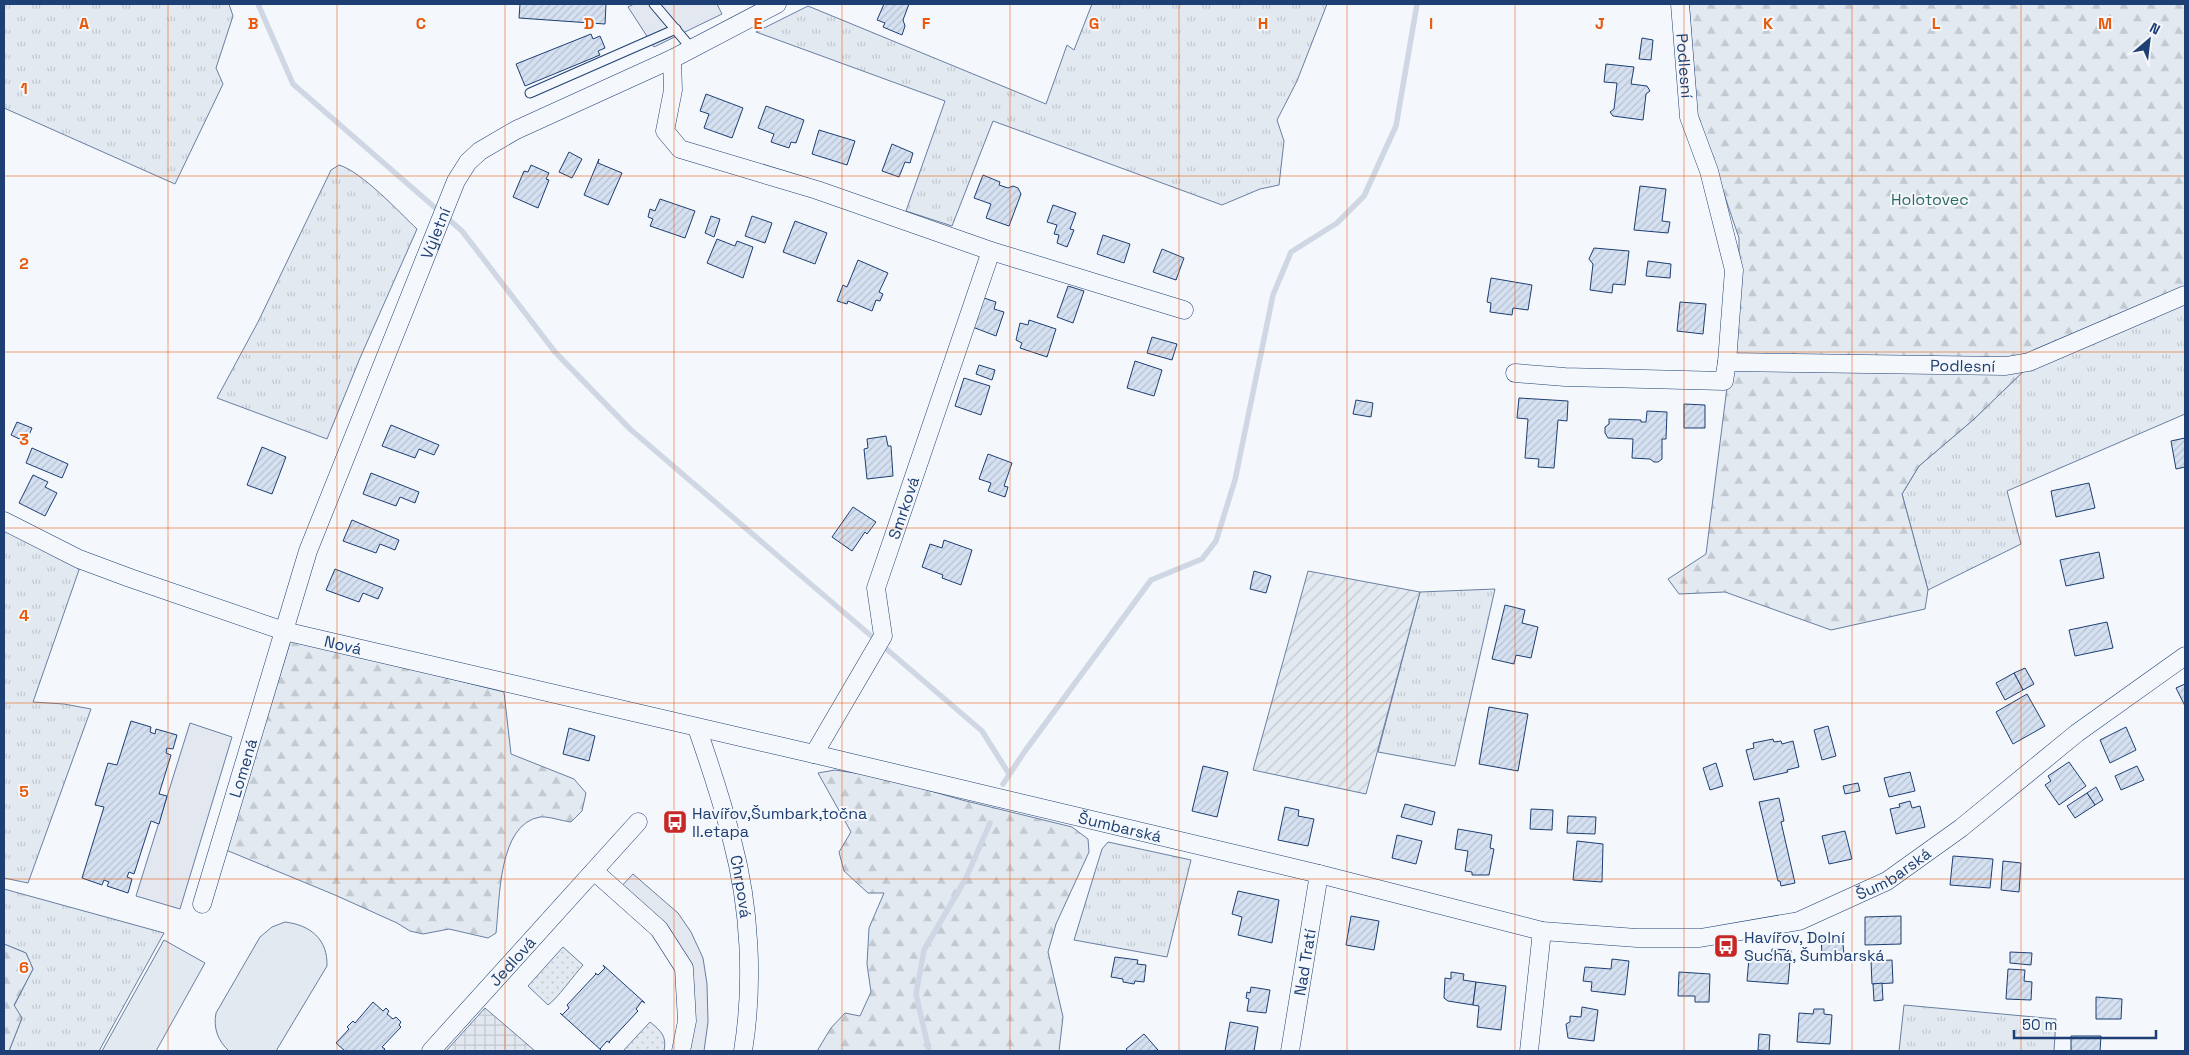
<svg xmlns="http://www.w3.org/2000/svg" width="2189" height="1055" viewBox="0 0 2189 1055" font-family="'Space Grotesk',sans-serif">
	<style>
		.grass { fill: url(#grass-tufts); stroke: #687fa3 }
		.forest { fill: url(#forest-firs); stroke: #687fa3 }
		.park { fill: url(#park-dots); stroke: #687fa3 }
		.garden { fill: url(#garden-furrows); stroke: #687fa3 }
		.pitch { fill: #e3e9f0; stroke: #687fa3 }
		.parking { fill: #e3e8f0; stroke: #687fa3 }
		.plaza { fill: url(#plaza-grid); stroke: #687fa3 }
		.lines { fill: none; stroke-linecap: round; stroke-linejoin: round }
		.stream { stroke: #cfd7e4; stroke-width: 5.5 }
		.building { fill: url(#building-hatch); stroke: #1d3f73 }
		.lane-casing { stroke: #1d3f73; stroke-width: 11 }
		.street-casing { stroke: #1d3f73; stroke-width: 19 }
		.lane { stroke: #f4f7fb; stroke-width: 9 }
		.street { stroke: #f4f7fb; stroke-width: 18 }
		.grid { fill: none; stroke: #e8590c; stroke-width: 1; stroke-opacity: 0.55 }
		.labels { text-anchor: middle; stroke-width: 4; stroke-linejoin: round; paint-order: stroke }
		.street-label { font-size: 16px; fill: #1d3f73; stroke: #f4f7fb }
		.park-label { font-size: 16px; fill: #2c6c60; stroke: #f4f7fb }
		.poi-label { font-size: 16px; fill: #1d3f73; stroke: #f4f7fb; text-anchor: start }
		.grid-label { font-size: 16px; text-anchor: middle; font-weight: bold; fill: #e8590c; stroke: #f4f7fb; stroke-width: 4; stroke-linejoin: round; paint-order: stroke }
	</style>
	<defs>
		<pattern id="grass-tufts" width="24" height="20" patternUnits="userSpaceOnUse" patternTransform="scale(1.25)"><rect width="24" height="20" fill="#e3e9f0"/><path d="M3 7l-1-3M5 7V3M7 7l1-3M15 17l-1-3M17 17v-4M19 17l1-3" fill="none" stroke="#c2c9d1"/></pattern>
		<pattern id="forest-firs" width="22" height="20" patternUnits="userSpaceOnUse" patternTransform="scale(1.25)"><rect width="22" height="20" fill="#e3e9f0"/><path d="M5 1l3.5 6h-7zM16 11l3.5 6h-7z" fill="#c2c9d1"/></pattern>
		<pattern id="park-dots" width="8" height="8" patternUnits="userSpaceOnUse" patternTransform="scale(1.25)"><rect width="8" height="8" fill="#e3e9f0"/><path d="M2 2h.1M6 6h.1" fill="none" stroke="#c2c9d1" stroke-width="1.8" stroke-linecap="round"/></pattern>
		<pattern id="garden-furrows" width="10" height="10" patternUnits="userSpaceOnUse" patternTransform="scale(1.25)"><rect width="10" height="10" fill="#e3e9f0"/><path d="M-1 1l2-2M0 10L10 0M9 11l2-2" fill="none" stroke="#c2c9d1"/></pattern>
		<pattern id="plaza-grid" width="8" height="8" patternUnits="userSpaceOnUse" patternTransform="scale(1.25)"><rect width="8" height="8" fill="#e3e8f0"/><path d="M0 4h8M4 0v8" fill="none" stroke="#c2c8d1"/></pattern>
		<pattern id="building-hatch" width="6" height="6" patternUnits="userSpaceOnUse" patternTransform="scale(1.25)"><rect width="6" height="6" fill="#d5e0f0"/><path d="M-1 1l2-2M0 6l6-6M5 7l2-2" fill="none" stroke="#b6c1d1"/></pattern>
	</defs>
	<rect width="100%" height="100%" fill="#f4f7fb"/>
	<g class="grass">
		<path d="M4,4H229L233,16L216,68L223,84L175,184L4,108Z"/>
		<path d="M1092,4H1327L1297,81L1277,120L1284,141L1279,185L1260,189L1222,205L993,121L952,226L906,211L945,101L756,32L808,6L1046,104L1067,45L1074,50Z"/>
		<path d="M339,165C362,172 398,211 417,229L360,358L327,439L217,398L258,322L331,170Z"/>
		<path d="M2185,300V414L2007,491L2021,544L1928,590L1902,494L1919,466L1973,420L2030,365Z"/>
		<path d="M4,529L80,567L33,702L64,704L91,709L28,883L4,878Z"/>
		<path d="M1495,589L1455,766L1378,752L1420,592Z"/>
		<path d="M1108,842L1191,860L1167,957L1074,940L1102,849Z"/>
		<path d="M4,889L164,933L99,1051H9L22,1018L14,1006L33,969L26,953L4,944Z"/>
		<path d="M1904,1005L2056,1019L2054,1051H1899Z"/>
	</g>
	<g class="forest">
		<path d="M1689,4H2185V299L2030,365L1973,420L1919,466L1902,494L1928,590L1925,609L1831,630L1725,592L1679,594L1668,579L1706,554L1739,292V238L1697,114Z"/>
		<path d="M291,639L504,692L511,754L574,779L586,793L582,811L571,822C562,821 548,816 540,817C498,824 500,899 496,933L488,938L449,929L423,934L410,931L397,923L335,895L226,850Z"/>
		<path d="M835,770L882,777L962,800L1072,827L1088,839L1089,852L1056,924L1048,952L1063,1017L1059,1051H817L831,1028L845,1013L860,1016L871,992L867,964L869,928L884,893H868L844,871L839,852L851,832L818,773Z"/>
		<path d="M4,944L26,953L33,969L14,1005L22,1018L9,1051H4Z"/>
	</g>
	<g class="park">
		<path d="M563,947L583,965C574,975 557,999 548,1005L528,986Z"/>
		<path d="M650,1022C661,1031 667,1036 664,1051H623Z"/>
	</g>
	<path class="garden" d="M1308,571L1420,592L1366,794L1253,770Z"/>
	<g class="pitch">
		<path d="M285,922C310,925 328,939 327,966L276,1051H229C218,1041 213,1028 216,1013L260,937L272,927Z"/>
		<path d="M164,940L205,963L156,1051H102Z"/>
	</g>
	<g class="parking">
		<path d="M634,4H717L722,14L654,47L628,7Z"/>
		<path d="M190,723L232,737L180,909L136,896Z"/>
		<path d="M633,874L678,913L691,932L703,958L707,984L708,1022L704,1051H681L684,968L617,891Z"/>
	</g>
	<path class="plaza" d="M485,1008L520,1038L535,1051H446Z"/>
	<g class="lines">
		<g class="stream">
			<path d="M258,4L293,84L440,212"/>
			<path d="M445,216L462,231L555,352L630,429L982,731L1009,774"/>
			<path d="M1003,784L1025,751L1151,580L1202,559L1216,541L1235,480L1273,295L1291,252L1337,223L1364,196L1396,126L1417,4"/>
			<path d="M929,1051L916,994L924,950L966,878L990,823"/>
		</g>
	</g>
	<g class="building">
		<path d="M520,4H606L605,24L519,18Z"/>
		<path d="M884,4H909L903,20L905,26L902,35L883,27L885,23L877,20Z"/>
		<path d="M591,34L593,39L600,36L605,48L598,51L600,55L525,86L516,64Z"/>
		<path d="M1642,38L1653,40L1651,60L1639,59Z"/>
		<path d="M1606,64L1634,67L1631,84L1647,86L1650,91L1646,94L1643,120L1613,116L1610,112L1614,109L1617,83L1604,82Z"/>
		<path d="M706,94L743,108L732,138L704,128L709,114L700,111Z"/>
		<path d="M766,106L804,120L796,143L791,142L789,148L771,142L774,134L758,128Z"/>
		<path d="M819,130L855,141L847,165L812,154Z"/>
		<path d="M892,144L913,153L910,163L905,162L899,177L882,171Z"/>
		<path d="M569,152L582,159L572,178L559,172Z"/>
		<path d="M599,159L598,163L622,173L608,205L584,195Z"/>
		<path d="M531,165L549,173L546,179L549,180L538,208L513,197L524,171L528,172Z"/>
		<path d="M983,175L1000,182L999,185L1008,188L1013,186L1018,188L1021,194L1009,226L986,218L991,204L974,198Z"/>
		<path d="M1640,186L1666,189L1662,221L1670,222L1668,233L1634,230Z"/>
		<path d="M660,199L695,211L685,238L650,226L653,219L648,217L650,209L655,211Z"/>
		<path d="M1053,205L1076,213L1070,229L1074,230L1067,247L1057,243L1059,235L1054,234L1057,225L1047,222Z"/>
		<path d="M711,216L720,219L714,237L705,233Z"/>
		<path d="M752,216L772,223L765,243L745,236Z"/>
		<path d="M795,221L827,233L815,264L783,252Z"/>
		<path d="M1103,235L1130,244L1124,263L1097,254Z"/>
		<path d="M717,239L735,246L737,241L753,247L743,278L707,263Z"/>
		<path d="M1594,248L1629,251L1625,285L1613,284L1612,293L1590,290L1593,264L1589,259Z"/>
		<path d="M1162,249L1184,258L1176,280L1153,272Z"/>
		<path d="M858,260L888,273L879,292L883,294L880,301L876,300L872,311L848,301L847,304L837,301L843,285L847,287Z"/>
		<path d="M1648,261L1671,264L1670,278L1646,276Z"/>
		<path d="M1491,278L1532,285L1528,310L1513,308L1512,315L1490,312L1491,303L1487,302Z"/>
		<path d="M1068,286L1084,291L1073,323L1057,317Z"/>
		<path d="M984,298L996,302L994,309L1004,312L996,336L970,326Z"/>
		<path d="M1680,302L1706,304L1703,334L1677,331Z"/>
		<path d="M1029,320L1056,329L1047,357L1020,348L1022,343L1016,340L1020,323L1028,325Z"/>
		<path d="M1152,337L1177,344L1172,360L1147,353Z"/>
		<path d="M1135,361L1162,370L1154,396L1127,388Z"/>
		<path d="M979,365L995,370L992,380L976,374Z"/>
		<path d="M964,378L990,386L981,415L955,406Z"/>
		<path d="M1519,398L1568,401L1567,421L1558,420L1554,468L1538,467L1539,459L1525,458L1528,419L1517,418Z"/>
		<path d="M1356,400L1373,403L1371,417L1353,414Z"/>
		<path d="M1684,404L1705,405V428H1684Z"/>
		<path d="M1647,411L1667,412L1666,439H1662V459L1658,462H1654L1650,459L1632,458L1633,439L1608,438L1605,433V427L1609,424V419L1641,420V422H1646Z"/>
		<path d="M17,422L32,428L26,442L11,435Z"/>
		<path d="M391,425L439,445L434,455L419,449L415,458L382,446Z"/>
		<path d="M886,436L888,446H891L893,476L867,479L864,449L868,448L867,439Z"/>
		<path d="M2185,438V467L2176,469L2171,441Z"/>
		<path d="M262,447L286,457L272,494L247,485Z"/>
		<path d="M32,448L68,464L62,478L26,463Z"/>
		<path d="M988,454L1012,463L1004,486L1008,487L1005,497L988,491L991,483L979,479Z"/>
		<path d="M371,473L419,492L415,503L400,497L396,506L363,494Z"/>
		<path d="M33,475L48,482L45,487L57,493L45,516L19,503Z"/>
		<path d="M2089,483L2095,508L2056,517L2051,491Z"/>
		<path d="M853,507L876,522L867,534L865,532L852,551L832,537Z"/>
		<path d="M352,520L399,540L395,550L380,544L376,553L343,541Z"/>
		<path d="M944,540L972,550L961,585L942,578L943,575L922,567L930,544L942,548Z"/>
		<path d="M2099,552L2104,578L2066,586L2060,560Z"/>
		<path d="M335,569L383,588L378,599L363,593L359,602L326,590Z"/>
		<path d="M1254,571L1271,576L1266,593L1250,589Z"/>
		<path d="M1505,605L1525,610L1522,623L1538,627L1531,658L1516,655L1514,664L1492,659Z"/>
		<path d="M2107,622L2113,648L2075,656L2069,630Z"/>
		<path d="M2025,668L2034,684L2023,690L2014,673Z"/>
		<path d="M2014,673L2023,690L2005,700L1996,683Z"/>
		<path d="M2185,684V706L2176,688Z"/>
		<path d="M2027,694L2045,726L2013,744L1996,712Z"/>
		<path d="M1489,707L1528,714L1518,771L1479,764Z"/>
		<path d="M131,721L151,727L150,732L155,734L156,729L177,735L173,749L167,748L166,753L171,755L159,794L167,796L159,824L151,821L134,874L129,872L127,877L132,879L128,893L107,886L109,882L104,880L102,885L82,878L104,807L95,805L108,763L117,765Z"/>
		<path d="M1828,726L1836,756L1822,760L1814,730Z"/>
		<path d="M2126,727L2136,750L2110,763L2100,740Z"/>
		<path d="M569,728L595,736L589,761L563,754Z"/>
		<path d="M1773,739L1774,742L1781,741L1782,744L1793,741L1799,767L1787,770L1788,772L1754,780L1746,750L1754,748L1753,743Z"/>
		<path d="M2069,762L2086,786L2059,805L2045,785L2051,781L2048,776Z"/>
		<path d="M1716,763L1723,786L1710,790L1703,768Z"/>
		<path d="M1203,766L1228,772L1217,817L1192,811Z"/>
		<path d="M2137,766L2144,780L2121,790L2115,776Z"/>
		<path d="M1910,772L1915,791L1889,797L1884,778Z"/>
		<path d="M1858,783L1860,791L1845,794L1843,786Z"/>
		<path d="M2096,787L2103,800L2095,805L2087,793Z"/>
		<path d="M2087,793L2095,805L2075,818L2067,806Z"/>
		<path d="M1779,798L1784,821L1781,822L1795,883L1781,886L1780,881H1778L1759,802Z"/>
		<path d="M1910,801L1912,808L1920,806L1925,827L1896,834L1890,809L1900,807L1899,804Z"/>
		<path d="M1405,804L1435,812L1432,825L1401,817Z"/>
		<path d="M1285,807L1299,810L1298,816L1314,819L1308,846L1278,840Z"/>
		<path d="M1531,809L1553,810L1552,830L1530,829Z"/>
		<path d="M1568,816L1596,817L1595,834L1567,833Z"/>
		<path d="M1458,829L1492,835L1490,848L1494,849L1489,875H1472V872L1465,871L1468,851L1455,849Z"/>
		<path d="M1845,831L1852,859L1829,864L1822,836Z"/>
		<path d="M1397,835L1422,841L1416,864L1392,858Z"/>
		<path d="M1577,841L1603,844L1602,882L1573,880Z"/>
		<path d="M1953,856L1993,859L1990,888L1950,885Z"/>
		<path d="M2003,861L2021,863L2019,892L2001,890Z"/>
		<path d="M1238,891L1279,900L1272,943L1238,935L1242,917L1232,914Z"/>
		<path d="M1351,916L1379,921L1374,950L1346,945Z"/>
		<path d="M1901,916V944L1865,945V917Z"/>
		<path d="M1842,935L1844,954L1822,955L1821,936Z"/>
		<path d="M1772,949L1791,950L1788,984L1747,981L1749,958L1771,959Z"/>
		<path d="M2010,952L2032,953L2031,965L2010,963Z"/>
		<path d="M1115,957L1138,960L1137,964L1146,965L1144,982L1135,981L1134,984L1123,982V979L1111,977Z"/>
		<path d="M1612,959L1629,961L1625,995L1591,991L1592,982L1583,981L1585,967L1611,969Z"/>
		<path d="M1892,960L1893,983L1872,984L1871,961Z"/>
		<path d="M603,965L645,1003L642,1001L636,1009L638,1011L609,1042L610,1043L607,1041L600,1049L602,1051L560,1013L562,1015L569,1008L567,1005L596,974L595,973L598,975L605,968Z"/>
		<path d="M2008,969L2025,970L2024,981L2032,982L2031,1000L2006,999Z"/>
		<path d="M1451,972L1464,974L1463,980L1476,982L1473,1005L1448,1001L1444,998L1445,978L1451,979Z"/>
		<path d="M1679,972L1710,974L1709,1002H1695V996H1678Z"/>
		<path d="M1476,982L1506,986L1501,1030L1477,1027L1479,1006L1473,1005Z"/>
		<path d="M1882,983L1883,1000L1874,1001L1873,984Z"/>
		<path d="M1251,987L1270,990L1266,1013L1247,1011L1249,999L1246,998L1247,992L1250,993Z"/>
		<path d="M2096,997L2122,999L2121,1019H2096Z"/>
		<path d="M373,1002L383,1011L386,1008L389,1011L387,1014L393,1019L396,1017L401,1022L399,1025L401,1027L382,1047L385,1049L383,1051H345L336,1043L349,1029L347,1027L353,1021L355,1023Z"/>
		<path d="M1582,1007L1598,1010L1594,1041L1568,1038L1566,1024L1570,1022V1016L1581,1017Z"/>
		<path d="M1814,1009H1824V1014L1832,1015L1830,1044L1797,1042L1799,1013L1813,1014Z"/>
		<path d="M1230,1022L1258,1027L1254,1051H1225Z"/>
		<path d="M1144,1034L1158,1050L1156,1051H1128L1126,1049Z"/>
		<path d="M1759,1034L1770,1035L1769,1051L1758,1050Z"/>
		<path d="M2071,1036H2101L2100,1051H2071Z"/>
	</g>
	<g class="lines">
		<defs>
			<g id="lane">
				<path d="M654,4L692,49"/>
				<path d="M530,93L676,29"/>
			</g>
			<g id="street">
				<path id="s1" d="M1680,4L1689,117L1709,171L1734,270L1727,362L2006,366L2029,362L2185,295"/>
				<path d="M672,59L673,90L665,131L680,149L817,190L991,251L1184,310"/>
				<path d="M1515,373L1565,377L1724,381L1727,362"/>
				<path id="s2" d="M4,521L79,559L130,578L284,631L814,754L1319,874L1542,931L1637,938H1700L1799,921L1887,881L1961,828L2077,733L2185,656"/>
				<path id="s3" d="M697,728C710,765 722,802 732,840C750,907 754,983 743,1051"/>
				<path id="s4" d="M814,754L883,636L876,588L991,251"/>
				<path d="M594,871L659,929L684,968L687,1021L681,1051"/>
				<path id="s5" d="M202,904L308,551L456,181L468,162L480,151L516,130L672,59L777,4"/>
				<path id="s6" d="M431,1051L638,822"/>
				<path id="s7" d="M1290,1051L1319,874"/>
				<path d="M1529,1051L1542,931"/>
			</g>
		</defs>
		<use href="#lane" class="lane-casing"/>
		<use href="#street" class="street-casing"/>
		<use href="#lane" class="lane"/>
		<use href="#street" class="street"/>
	</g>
	<path class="grid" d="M168,4V1051M337,4V1051M505,4V1051M674,4V1051M842,4V1051M1010,4V1051M1179,4V1051M1347,4V1051M1515,4V1051M1684,4V1051M1852,4V1051M2021,4V1051M4,176H2185M4,352H2185M4,528H2185M4,703H2185M4,879H2185"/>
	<defs>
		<symbol id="bus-square" viewBox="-11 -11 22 22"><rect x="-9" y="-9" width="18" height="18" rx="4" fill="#c62828" stroke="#f4f7fb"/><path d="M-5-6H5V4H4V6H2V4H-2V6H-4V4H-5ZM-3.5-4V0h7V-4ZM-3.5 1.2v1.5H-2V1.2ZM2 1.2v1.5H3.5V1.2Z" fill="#fff"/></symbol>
	</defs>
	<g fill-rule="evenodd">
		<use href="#bus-square" x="661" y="808" width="28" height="28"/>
		<use href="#bus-square" x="1712" y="932" width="28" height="28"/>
	</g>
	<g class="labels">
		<g class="street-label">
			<text dy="6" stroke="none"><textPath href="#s1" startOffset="62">Podlesní</textPath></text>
			<text dy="6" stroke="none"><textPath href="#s5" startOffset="711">Výletní</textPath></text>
			<text dy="6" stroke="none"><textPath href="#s1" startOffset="601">Podlesní</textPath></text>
			<text dy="6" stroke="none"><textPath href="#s4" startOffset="270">Smrková</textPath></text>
			<text dy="6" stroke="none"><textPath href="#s2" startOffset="362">Nová</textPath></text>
			<text dy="6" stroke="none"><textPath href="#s5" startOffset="142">Lomená</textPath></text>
			<text dy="6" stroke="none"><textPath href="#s2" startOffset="1160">Šumbarská</textPath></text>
			<text dy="6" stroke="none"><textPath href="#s2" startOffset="1959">Šumbarská</textPath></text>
			<text dy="6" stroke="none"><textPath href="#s3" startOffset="165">Chrpová</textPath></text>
			<text dy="6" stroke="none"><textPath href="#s6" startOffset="121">Jedlová</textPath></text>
			<text dy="6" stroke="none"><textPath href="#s7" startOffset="90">Nad Tratí</textPath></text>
		</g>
		<g class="park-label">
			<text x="1930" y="205">Holotovec</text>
		</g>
		<g class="poi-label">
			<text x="692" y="819">Havířov,Šumbark,točna<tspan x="692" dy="18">II.etapa</tspan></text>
			<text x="1744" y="943">Havířov, Dolní<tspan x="1744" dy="18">Suchá, Šumbarská</tspan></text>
		</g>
	</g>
	<g class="grid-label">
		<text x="84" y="29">A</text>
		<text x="253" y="29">B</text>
		<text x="421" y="29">C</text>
		<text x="589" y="29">D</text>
		<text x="758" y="29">E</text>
		<text x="926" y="29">F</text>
		<text x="1094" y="29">G</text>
		<text x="1263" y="29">H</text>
		<text x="1431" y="29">I</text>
		<text x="1600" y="29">J</text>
		<text x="1768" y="29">K</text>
		<text x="1936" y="29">L</text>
		<text x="2105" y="29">M</text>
		<text x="24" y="94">1</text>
		<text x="24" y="269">2</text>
		<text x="24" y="445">3</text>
		<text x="24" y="621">4</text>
		<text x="24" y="797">5</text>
		<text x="24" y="973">6</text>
	</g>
	<rect width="2189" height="1055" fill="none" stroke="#1d3f73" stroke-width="10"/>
	<g transform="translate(2149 40) rotate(28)" stroke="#f4f7fb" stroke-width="4" paint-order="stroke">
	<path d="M0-4L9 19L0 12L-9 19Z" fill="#1d3f73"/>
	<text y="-8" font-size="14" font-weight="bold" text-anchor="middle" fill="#1d3f73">N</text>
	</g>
	<path d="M2014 1030v8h142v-8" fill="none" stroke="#1d3f73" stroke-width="2.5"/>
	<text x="2022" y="1030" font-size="15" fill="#1d3f73" stroke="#f4f7fb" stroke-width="4" paint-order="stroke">50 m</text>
</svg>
